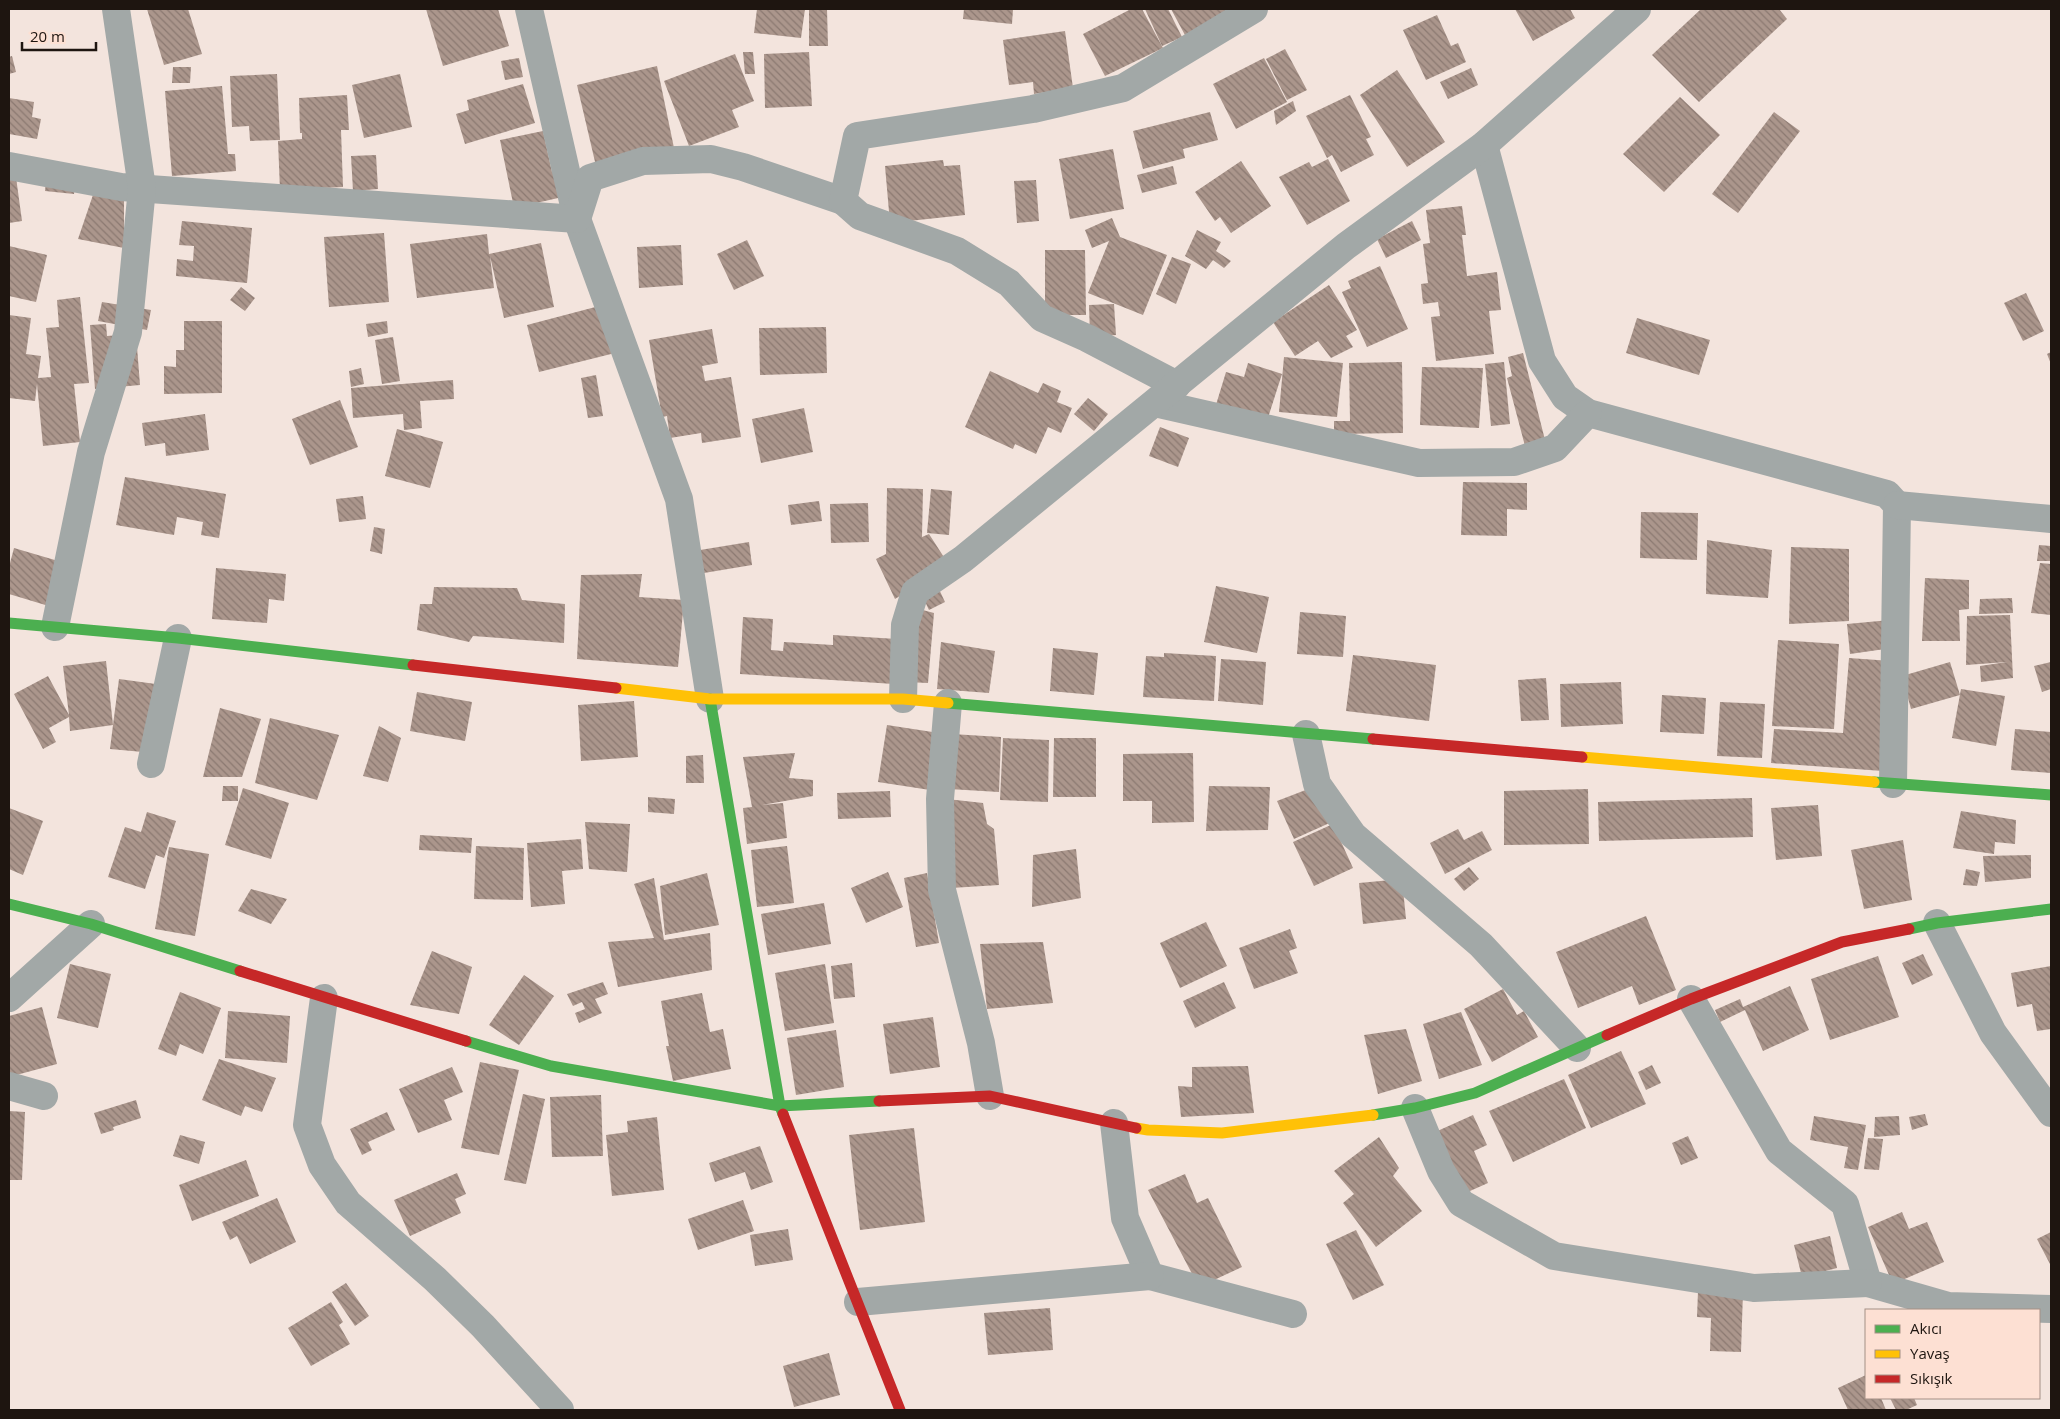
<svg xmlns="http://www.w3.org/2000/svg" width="2060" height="1419" viewBox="0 0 2060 1419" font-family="'Open Sans',sans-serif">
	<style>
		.building { fill: url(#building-back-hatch) }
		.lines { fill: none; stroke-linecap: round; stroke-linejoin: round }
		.street { stroke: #a2a8a7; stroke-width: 28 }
		.fast { stroke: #4caf50; stroke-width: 11 }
		.slow { stroke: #ffc107; stroke-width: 11 }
		.jam { stroke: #c62828; stroke-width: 11 }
	</style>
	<defs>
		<pattern id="building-back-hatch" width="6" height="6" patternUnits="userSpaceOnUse" patternTransform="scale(1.25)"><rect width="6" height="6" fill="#ab968c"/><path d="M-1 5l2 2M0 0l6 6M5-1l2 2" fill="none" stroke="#8b7971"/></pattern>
	</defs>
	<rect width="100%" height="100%" fill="#f3e4dd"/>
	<g class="building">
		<path d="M147,9H188L202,54L164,65Z"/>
		<path d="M426,9H498L509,46L443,66Z"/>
		<path d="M757,9H805L801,38L754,33Z"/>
		<path d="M809,9H827L828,46H809Z"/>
		<path d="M964,9H1013L1012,24L963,19Z"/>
		<path d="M1131,9H1142L1163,48L1105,76L1083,34Z"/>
		<path d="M1145,9H1168L1182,37L1162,46Z"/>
		<path d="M1171,9H1240L1186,37Z"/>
		<path d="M1515,9H1570L1575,18L1533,41Z"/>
		<path d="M1701,9H1779L1787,19L1699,102L1652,55Z"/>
		<path d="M1437,15L1451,46L1458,43L1466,62L1426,80L1403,30Z"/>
		<path d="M1065,31L1073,88L1034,94L1033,82L1009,85L1003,40Z"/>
		<path d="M1285,49L1307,90L1287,100L1266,59Z"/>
		<path d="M743,52H753L755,74H745Z"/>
		<path d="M809,52L812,106L765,108L764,54Z"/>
		<path d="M735,54L754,101L732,110L739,127L689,146L664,81Z"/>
		<path d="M12,56L16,72L9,74V57Z"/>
		<path d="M519,58L523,77L505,80L501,61Z"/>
		<path d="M1264,58L1287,102L1236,129L1213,84Z"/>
		<path d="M657,66L674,148L596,166L577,85Z"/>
		<path d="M173,67H191L190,83H172Z"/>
		<path d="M1471,68L1478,85L1448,99L1440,82Z"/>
		<path d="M1397,70L1445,142L1407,167L1360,95Z"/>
		<path d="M277,74L280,140L250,141L249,126L232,127L230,76Z"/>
		<path d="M400,74L412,127L364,138L352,85Z"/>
		<path d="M523,84L535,123L465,144L456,114L469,110L467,100Z"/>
		<path d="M222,86L228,154H235L236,171L172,176L165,91Z"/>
		<path d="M347,95L349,130H341L343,187L280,190L278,141L302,139V133H300L299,98Z"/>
		<path d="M1350,95L1371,137L1366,139L1374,155L1341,172L1332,155L1327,158L1306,116Z"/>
		<path d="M1680,97L1720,135L1664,192L1623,154Z"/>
		<path d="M9,98L34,102L32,117L41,119L37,139L9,134Z"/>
		<path d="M1293,101L1296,111L1276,125L1274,111Z"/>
		<path d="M1210,112L1218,140L1183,149L1185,158L1143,169L1133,131Z"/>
		<path d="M1774,112L1800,131L1738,213L1712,194Z"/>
		<path d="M543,131L552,172L561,169L567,196L514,208L500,140Z"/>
		<path d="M1113,149L1124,209L1070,219L1059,159Z"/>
		<path d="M376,155L378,189L353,191L351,156Z"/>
		<path d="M1328,159L1350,201L1307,225L1279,177L1309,162L1312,167Z"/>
		<path d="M943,160L944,166L960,165L965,215L890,223L885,166Z"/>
		<path d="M1241,161L1271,206L1231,233L1220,217L1215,221L1195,192Z"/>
		<path d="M1173,166L1177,184L1142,193L1137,175Z"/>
		<path d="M15,170L22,221L9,223V171Z"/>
		<path d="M47,173L76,177L74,194L45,191Z"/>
		<path d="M1036,180L1039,221L1017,223L1014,181Z"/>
		<path d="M94,192L124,199V248L78,239Z"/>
		<path d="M1462,206L1466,235H1462L1467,276L1497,272L1501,310L1489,311L1494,354L1436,361L1431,317L1440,316L1438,302L1423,304L1421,284L1428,283L1423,244L1430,243L1426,210Z"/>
		<path d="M1112,218L1120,237L1167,255L1143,315L1088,293L1109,241L1092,248L1085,230Z"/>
		<path d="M182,221L252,228L247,283L176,276L177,259L193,261L194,246L179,245Z"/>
		<path d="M1412,221L1421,240L1386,258L1377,239Z"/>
		<path d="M1197,230L1221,242L1216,251L1231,261L1224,268L1213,260L1206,269L1185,256Z"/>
		<path d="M384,233L389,302L329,307L324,237Z"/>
		<path d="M487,234L489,254L541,243L554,307L504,318L490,256L494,288L417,298L410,244Z"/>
		<path d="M747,240L764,276L734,290L717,254Z"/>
		<path d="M681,245L683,285L639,288L637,247Z"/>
		<path d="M9,246L47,255L36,302L9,296Z"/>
		<path d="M1045,250H1085L1086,315H1045Z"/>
		<path d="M1172,257L1191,264L1176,304L1156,294Z"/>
		<path d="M1380,266L1408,329L1367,347L1342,292L1351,288L1348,281Z"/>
		<path d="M1329,285L1357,330L1346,336L1353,347L1331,358L1318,341L1295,356L1273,322Z"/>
		<path d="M241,287L255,298L245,311L230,300Z"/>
		<path d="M2026,293L2044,331L2023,341L2004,303Z"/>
		<path d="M80,297L89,383L74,384L80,442L43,446L37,384L35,401L9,398V315L31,318L26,354L41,356L38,378L51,377L46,328L59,327L57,300Z"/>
		<path d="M102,302L151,310L147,330L98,321Z"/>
		<path d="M1114,304L1116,335L1090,337L1089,305Z"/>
		<path d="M603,305L615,353L539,372L527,325Z"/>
		<path d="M1637,318L1710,340L1699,375L1626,353Z"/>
		<path d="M184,321H222V393L164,394V366L176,367V350H184Z"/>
		<path d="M387,321L388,333L368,337L366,324Z"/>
		<path d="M106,324L107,336L136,334L140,385L95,389L90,325Z"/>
		<path d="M826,327L827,373L760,375L759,328Z"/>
		<path d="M712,329L718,363L702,366L705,381L731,377L741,437L702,443L701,433L670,438L667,416L662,417L649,340Z"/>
		<path d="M393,337L400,381L382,384L375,340Z"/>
		<path d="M2051,352V364L2047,354Z"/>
		<path d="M1523,353L1545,440L1525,446L1507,378L1512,376L1508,357Z"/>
		<path d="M1284,357L1343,363L1337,417L1279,412Z"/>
		<path d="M1402,362L1403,433L1334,434V421H1350L1349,363Z"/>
		<path d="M1504,362L1510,424L1491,426L1485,364Z"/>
		<path d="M1248,363L1282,374L1266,424L1215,408L1226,372L1244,377Z"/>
		<path d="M1422,367L1483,368L1479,428L1420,425Z"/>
		<path d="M361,368L364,384L351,387L349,371Z"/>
		<path d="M990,371L1038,393L1043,383L1061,391L1057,402L1072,408L1061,433L1048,427L1036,454L1015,444L1013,449L965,427Z"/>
		<path d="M596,375L603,416L588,418L581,378Z"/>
		<path d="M453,380L454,399L420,401L422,428L404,430L403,414L353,418L351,388Z"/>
		<path d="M1088,398L1108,414L1094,431L1074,414Z"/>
		<path d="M340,400L358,447L310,465L292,419Z"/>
		<path d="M804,408L813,452L761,463L752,419Z"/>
		<path d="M205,414L209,450L166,456L165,443L145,446L142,423Z"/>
		<path d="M1160,427L1189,438L1178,467L1149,456Z"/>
		<path d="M397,429L443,442L430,488L385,476Z"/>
		<path d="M125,477L226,494L219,538L201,535L203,522L177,517L174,535L116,525Z"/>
		<path d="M1463,482L1527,483V510L1507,509V536L1461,535Z"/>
		<path d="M887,488L923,489L922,537L929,534L949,565L895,599L876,559L886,554Z"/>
		<path d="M931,489L952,491L949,535L927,533Z"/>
		<path d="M363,496L366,519L339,522L336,499Z"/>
		<path d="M819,501L822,521L791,525L788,505Z"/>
		<path d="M868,503L869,542L831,543L830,504Z"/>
		<path d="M1641,512L1698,513L1697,560L1640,558Z"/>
		<path d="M374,527L385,529L382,554L370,551Z"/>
		<path d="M1707,540L1772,550L1768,598L1706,594Z"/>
		<path d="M749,542L752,565L704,573L700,550Z"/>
		<path d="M2039,545L2051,546V561H2037Z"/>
		<path d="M1791,547L1849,549V621L1789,624Z"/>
		<path d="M14,548L65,563L52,607L9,594V567Z"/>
		<path d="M2040,563L2051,564V615L2031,613Z"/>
		<path d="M216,568L286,574L284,601L269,599L267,623L212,619Z"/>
		<path d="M642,574L639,597L684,600L678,667L577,659L581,575Z"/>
		<path d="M1925,578L1969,580V609L1959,610L1960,641H1922Z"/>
		<path d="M937,585L945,602L929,610L921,593Z"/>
		<path d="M1216,586L1269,597L1257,653L1204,642Z"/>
		<path d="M434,587L517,588L522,600L565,604L564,643L473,636L469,642L417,630L420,604H432Z"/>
		<path d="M2012,598L2013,613L1979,614L1980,599Z"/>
		<path d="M915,608L934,613L928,683L906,682Z"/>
		<path d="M1300,612L1346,616L1343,657L1297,654Z"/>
		<path d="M2010,615L2013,678L1981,682L1980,666L2007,662L1966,665L1967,616Z"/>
		<path d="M743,617L773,619L771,650L783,651L784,642L833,645V635L897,639L894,684L740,674Z"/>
		<path d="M1890,620L1892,648L1850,654L1847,624Z"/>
		<path d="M1778,640L1839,644L1834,729L1772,726Z"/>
		<path d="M941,642L995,651L989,693L937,689Z"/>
		<path d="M1053,648L1098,653L1094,695L1050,691Z"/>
		<path d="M1164,653L1216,656L1214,701L1143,697L1146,656L1164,657Z"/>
		<path d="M1353,655L1436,665L1429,721L1346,711Z"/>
		<path d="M1849,658L1891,661L1883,771L1771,763L1774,729L1843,733Z"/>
		<path d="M1221,659L1266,662L1263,705L1218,701Z"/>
		<path d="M106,661L113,725L119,679L163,685L143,752L110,749L113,725L70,731L69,717L49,728L56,742L43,749L14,694L48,676L69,715L63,666Z"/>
		<path d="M1950,662L1960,695L1911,709L1902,676Z"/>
		<path d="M2051,662V689L2042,692L2034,666Z"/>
		<path d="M1546,678L1549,720L1521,721L1518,680Z"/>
		<path d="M1621,682L1623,724L1561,727L1560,684Z"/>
		<path d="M1961,689L2005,696L1996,746L1952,738Z"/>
		<path d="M417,692L472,702L465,741L410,731Z"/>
		<path d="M1662,695L1706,698L1704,734L1660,732Z"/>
		<path d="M634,701L638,757L581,761L578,705Z"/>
		<path d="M1720,702L1765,704L1762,758L1717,756Z"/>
		<path d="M220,708L261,719L242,777H203Z"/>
		<path d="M270,718L339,735L317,800L255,783Z"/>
		<path d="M887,725L939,733L930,790L878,782Z"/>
		<path d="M379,726L401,738L388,782L363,776Z"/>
		<path d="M2015,729L2051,732V773L2011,770Z"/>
		<path d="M952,734L1001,737L999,792L949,789Z"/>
		<path d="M1003,738L1049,740L1048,802L1000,800Z"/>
		<path d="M1054,738H1096V797H1053Z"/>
		<path d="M795,753L789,778L813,780V796L762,805L783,803L787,838L747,844L743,808L752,807L743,757Z"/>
		<path d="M1193,753L1194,822L1152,823V801H1123V754Z"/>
		<path d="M703,755L704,783H686V756Z"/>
		<path d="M223,786H238V801H222Z"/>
		<path d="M1209,786L1270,787L1268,830L1206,831Z"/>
		<path d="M1316,786L1334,821L1294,839L1277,801Z"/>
		<path d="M243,788L289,803L271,859L225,845Z"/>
		<path d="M1588,789L1589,844L1504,845V791Z"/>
		<path d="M890,791L891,817L838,819L837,793Z"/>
		<path d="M648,797L675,799L674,814L648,812Z"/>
		<path d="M1752,798L1753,837L1599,841L1598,802Z"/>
		<path d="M947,799L983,803L987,824L994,829L999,885L951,888Z"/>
		<path d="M1818,805L1822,856L1776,860L1771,808Z"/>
		<path d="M9,808L43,821L23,875L9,869Z"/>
		<path d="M1961,811L2016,820L2015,844L1995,842L1994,854L1953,848Z"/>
		<path d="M147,812L176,821L164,858L156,855L145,889L108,877L125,827L141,832Z"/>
		<path d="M585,822L630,824L627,872L589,869Z"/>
		<path d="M1333,824L1353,868L1314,886L1293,842Z"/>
		<path d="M1458,829L1464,840L1482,831L1492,850L1445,874L1430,843Z"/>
		<path d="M420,835L472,838L471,853L419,850Z"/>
		<path d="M581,839L583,869L562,871L565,904L531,907L527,843Z"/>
		<path d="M1903,840L1912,900L1864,909L1851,850Z"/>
		<path d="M476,846L524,848L523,900L474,899Z"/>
		<path d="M787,846L794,903L757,907L751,850Z"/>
		<path d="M169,847L209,854L195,936L155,929Z"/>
		<path d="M1076,849L1081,898L1032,907L1033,855Z"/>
		<path d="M2031,855V878L1985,882L1983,856Z"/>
		<path d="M1469,867L1479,879L1464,891L1454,879Z"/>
		<path d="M1966,869L1980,872L1977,886L1963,885Z"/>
		<path d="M888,872L903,907L866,923L851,888Z"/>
		<path d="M707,873L719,925L665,935L660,886Z"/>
		<path d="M927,873L939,943L916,947L904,878Z"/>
		<path d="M654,878L664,940L710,933L712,970L618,987L608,942L654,938L634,884Z"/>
		<path d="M1402,879L1406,919L1363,924L1359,883Z"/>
		<path d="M251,889L287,899L271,924L238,911Z"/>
		<path d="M824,903L831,944L768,955L761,914Z"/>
		<path d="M1646,916L1676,990L1639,1005L1632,986L1578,1008L1556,952Z"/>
		<path d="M1206,922L1227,966L1180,988L1160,943Z"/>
		<path d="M1290,929L1297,948L1289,951L1298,973L1254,989L1239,948Z"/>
		<path d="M1043,942L1053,1003L987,1009L980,944Z"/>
		<path d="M432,951L472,967L459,1014L410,1005Z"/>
		<path d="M1923,954L1933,975L1912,985L1902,963Z"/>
		<path d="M1878,956L1899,1017L1830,1040L1811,979Z"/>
		<path d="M852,963L855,997L834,999L831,966Z"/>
		<path d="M70,964L111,974L98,1028L57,1018Z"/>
		<path d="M825,964L834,1023L785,1031L775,973Z"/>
		<path d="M2051,966V1029L2037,1031L2032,1004L2017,1007L2011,973Z"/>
		<path d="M524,975L554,996L519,1045L489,1025Z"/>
		<path d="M603,982L608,994L595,999L602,1013L579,1023L575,1013L585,1009L582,1002L573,1006L567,994Z"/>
		<path d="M1224,982L1236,1008L1195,1028L1183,1001Z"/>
		<path d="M1790,986L1809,1030L1763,1051L1745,1010L1720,1022L1715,1010L1740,999L1743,1007Z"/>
		<path d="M1503,989L1517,1015L1524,1011L1538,1037L1492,1062L1464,1009Z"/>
		<path d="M180,992L221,1008L203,1054L180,1044L176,1056L158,1049Z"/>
		<path d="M702,993L710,1032L723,1029L731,1069L673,1081L666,1046H669L661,1001Z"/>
		<path d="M42,1007L57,1064L9,1077V1016Z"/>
		<path d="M228,1011L290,1016L287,1063L225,1058Z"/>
		<path d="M1461,1012L1482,1065L1439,1079L1423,1024Z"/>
		<path d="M933,1017L940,1067L890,1074L883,1024Z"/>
		<path d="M1406,1029L1422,1081L1378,1094L1364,1035Z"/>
		<path d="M836,1030L844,1087L796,1095L787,1038Z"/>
		<path d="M1621,1051L1646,1104L1591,1128L1568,1075Z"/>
		<path d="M219,1059L276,1078L262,1112L245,1106L241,1116L202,1100Z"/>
		<path d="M480,1062L519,1070L499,1155L461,1148Z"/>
		<path d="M1652,1065L1661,1083L1646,1090L1638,1072Z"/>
		<path d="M1248,1066L1254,1113L1181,1117L1178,1086L1192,1087V1067Z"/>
		<path d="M452,1067L463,1092L444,1100L452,1120L418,1133L399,1089Z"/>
		<path d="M1564,1079L1586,1128L1513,1162L1489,1111Z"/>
		<path d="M523,1094L545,1099L526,1184L504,1180Z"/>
		<path d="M601,1095L603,1156L552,1157L550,1097Z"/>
		<path d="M136,1100L141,1118L113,1127L114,1130L101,1134L94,1113Z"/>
		<path d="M9,1111L25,1112L22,1180H9Z"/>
		<path d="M387,1112L395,1130L368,1142L372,1150L362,1155L350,1129Z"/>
		<path d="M1925,1114L1928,1125L1912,1130L1909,1117Z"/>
		<path d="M1473,1115L1487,1145L1474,1151L1488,1183L1461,1195L1433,1133Z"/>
		<path d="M1814,1116L1866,1125L1858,1170L1844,1168L1848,1147L1810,1140Z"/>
		<path d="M1899,1116L1900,1135L1874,1137L1875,1117Z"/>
		<path d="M657,1117L664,1190L612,1196L606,1135L628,1132L627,1121Z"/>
		<path d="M914,1128L925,1222L860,1230L849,1135Z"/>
		<path d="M180,1135L205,1142L199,1164L173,1156Z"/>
		<path d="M1688,1136L1698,1158L1681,1165L1672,1143Z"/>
		<path d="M1379,1137L1399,1168L1393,1176L1422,1211L1376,1247L1343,1203L1354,1194L1334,1171Z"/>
		<path d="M1868,1138L1883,1139L1879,1170L1864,1169Z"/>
		<path d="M760,1146L773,1182L751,1190L745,1172L715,1182L709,1163Z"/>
		<path d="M246,1160L259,1196L192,1221L179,1185Z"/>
		<path d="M457,1173L466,1194L455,1199L461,1213L410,1236L394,1200Z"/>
		<path d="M1185,1174L1197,1203L1208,1198L1242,1267L1199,1287L1148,1190Z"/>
		<path d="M277,1198L296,1242L250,1264L237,1236L230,1240L222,1222Z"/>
		<path d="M743,1200L754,1231L698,1250L688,1219Z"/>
		<path d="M1902,1212L1909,1229L1927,1222L1944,1262L1893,1284L1868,1227Z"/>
		<path d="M788,1229L793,1260L755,1266L750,1235Z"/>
		<path d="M1356,1230L1384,1285L1353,1300L1326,1244Z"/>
		<path d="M2051,1232V1266L2037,1239Z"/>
		<path d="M1830,1236L1837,1268L1802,1277L1794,1245Z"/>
		<path d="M346,1283L369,1316L355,1326L332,1292Z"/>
		<path d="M1698,1291L1743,1292L1741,1352L1710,1351L1711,1318L1697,1317Z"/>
		<path d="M331,1302L343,1322L339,1325L350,1344L311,1366L288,1328Z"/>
		<path d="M1050,1308L1053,1350L988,1355L984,1313Z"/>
		<path d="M829,1353L840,1395L794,1407L783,1366Z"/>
		<path d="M1866,1375V1398H1881L1886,1410H1848L1838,1388Z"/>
		<path d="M1890,1398H1914L1917,1405L1906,1410H1896Z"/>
	</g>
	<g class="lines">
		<g class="street">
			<path d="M529,9L577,219L679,499L710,699"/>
			<path d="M1484,145L1542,361L1565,397L1588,413L1887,494L1897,505L1893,784"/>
			<path d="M9,166L121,187L577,219L590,178L643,161L711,159L743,167L843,201"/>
			<path d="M1177,385L1087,338L1042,318L1009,283L957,251L860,216L843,201L857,136L1033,109L1123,88L1254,9"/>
			<path d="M1155,403L1419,463L1514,462L1555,448L1588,413"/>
			<path d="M1897,505L2051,519"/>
			<path d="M55,627L91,452L128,332L142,188L116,9"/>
			<path d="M903,699L905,625L915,592L963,559L1346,246L1484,145L1637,9"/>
			<path d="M948,703L940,799L942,890L981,1043L990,1096"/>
			<path d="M1306,734L1317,784L1353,835L1481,945L1577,1048"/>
			<path d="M151,764L178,638"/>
			<path d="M1937,923L1993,1033L2051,1113"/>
			<path d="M9,998L91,924"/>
			<path d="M324,998L307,1125L322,1165L348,1203L435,1279L483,1326L560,1410"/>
			<path d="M1691,999L1779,1151L1845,1204L1868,1283L1948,1306L2051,1309"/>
			<path d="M9,1086L44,1096"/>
			<path d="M1415,1108L1441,1171L1461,1203L1554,1256L1754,1288L1868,1283"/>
			<path d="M1114,1123L1125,1218L1150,1276L1293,1314"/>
			<path d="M858,1302L1150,1276"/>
		</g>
		<g class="fast">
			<path d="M9,623L178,638L413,665"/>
			<path d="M710,699L780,1106L783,1114"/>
			<path d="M948,703L1373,739"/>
			<path d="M1874,782L2051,795"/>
			<path d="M9,904L91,924L240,971"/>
			<path d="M1909,929L1937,923L2051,909"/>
			<path d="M466,1041L551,1066L780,1106L879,1101"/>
			<path d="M1373,1115L1415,1108L1475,1093L1607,1035"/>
		</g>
		<g class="slow">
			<path d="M616,688L710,699H903L948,703"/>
			<path d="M1582,757L1874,782"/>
			<path d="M1136,1128L1148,1130L1222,1133L1373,1115"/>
		</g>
		<g class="jam">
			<path d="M413,665L616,688"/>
			<path d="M1373,739L1582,757"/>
			<path d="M240,971L466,1041"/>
			<path d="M1607,1035L1691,999L1842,942L1909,929"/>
			<path d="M879,1101L990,1096L1136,1128"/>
			<path d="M783,1114L900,1410"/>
		</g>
	</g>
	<rect width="2060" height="1419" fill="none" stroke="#1e1510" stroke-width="20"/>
	<rect x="1865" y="1309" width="175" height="90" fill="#fde0d3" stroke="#a48f85"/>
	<rect x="1875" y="1325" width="25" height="8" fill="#4caf50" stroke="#a48f85"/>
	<text x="1910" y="1334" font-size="15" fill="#1e1510">Akıcı</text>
	<rect x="1875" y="1350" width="25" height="8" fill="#ffc107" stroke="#a48f85"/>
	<text x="1910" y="1359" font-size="15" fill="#1e1510">Yavaş</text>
	<rect x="1875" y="1375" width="25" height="8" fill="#c62828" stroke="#a48f85"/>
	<text x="1910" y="1384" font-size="15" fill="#1e1510">Sıkışık</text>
	<path d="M22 42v8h74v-8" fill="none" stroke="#1e1510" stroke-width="2.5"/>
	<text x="30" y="42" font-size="15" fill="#1e1510" stroke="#fde0d3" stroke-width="4" paint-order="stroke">20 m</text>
</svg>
